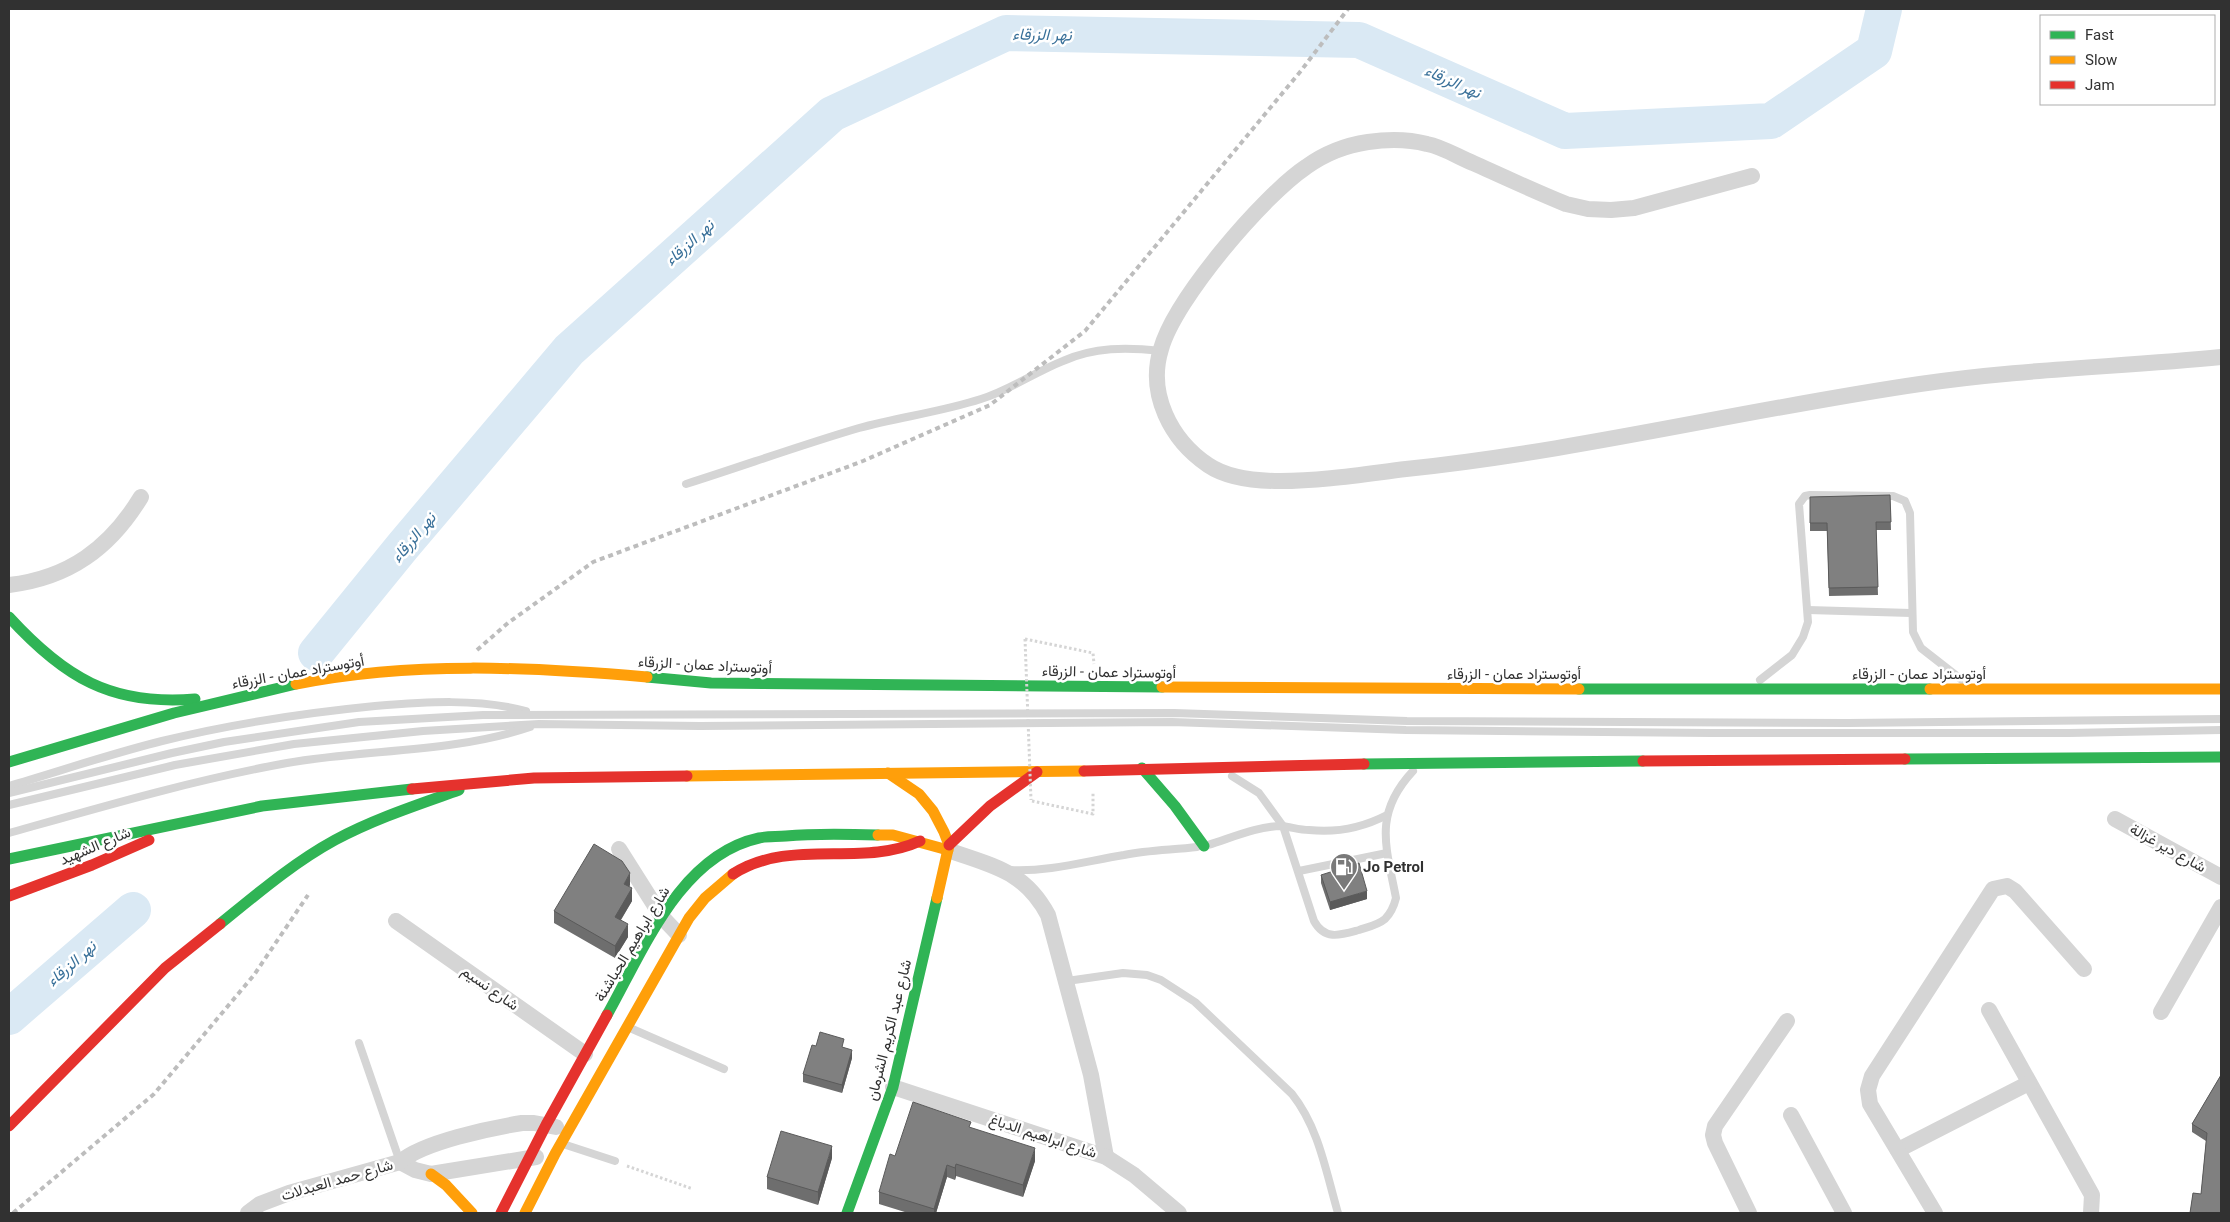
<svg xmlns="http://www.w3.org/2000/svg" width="2230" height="1222" viewBox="0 0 2230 1222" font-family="Roboto,Vazirmatn,sans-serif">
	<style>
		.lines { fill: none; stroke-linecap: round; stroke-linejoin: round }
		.river { stroke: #dae9f4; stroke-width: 36 }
		.path { stroke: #d5d5d5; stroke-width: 3; stroke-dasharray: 2.5 2.5; stroke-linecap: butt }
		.lane { stroke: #d5d5d5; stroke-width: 8 }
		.street { stroke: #d5d5d5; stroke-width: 16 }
		.fast { stroke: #30b455; stroke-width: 11 }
		.slow { stroke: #ff9f0a; stroke-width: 11 }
		.jam { stroke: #e5322d; stroke-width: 11 }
		.rail { stroke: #bdbdbd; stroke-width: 4; stroke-dasharray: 5 4; stroke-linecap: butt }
		.path-bridge { stroke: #d5d5d5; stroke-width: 3; stroke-dasharray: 2.5 2.5; stroke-linecap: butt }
		.wall { fill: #6e6e6e }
		.shaded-wall { fill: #5a5a5a }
		.building { fill: #808080; stroke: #5a5a5a }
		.labels { text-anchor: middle; stroke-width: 5; stroke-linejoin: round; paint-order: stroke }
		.street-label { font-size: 15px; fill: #313131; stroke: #fff }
		.poi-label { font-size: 15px; font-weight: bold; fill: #313131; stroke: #fff; text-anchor: start }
		.water-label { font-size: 16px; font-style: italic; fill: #397099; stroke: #fff }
	</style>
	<rect width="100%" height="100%" fill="#fff"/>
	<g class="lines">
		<g class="river">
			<path d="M316,653L403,546L569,350L832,114L1006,33L1359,40L1565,131L1771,121L1874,51L1884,9"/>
			<path d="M9,1017L133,910"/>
		</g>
		<g class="path">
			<path d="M1025,639L1093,653L1094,664"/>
			<path d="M1032,801L1093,814V793"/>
			<path d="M627,1166L693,1189"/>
		</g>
		<g class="lane">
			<path d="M686,484C743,466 801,445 859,428C899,417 941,412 981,399C1010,390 1035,372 1063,361C1094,347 1127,347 1160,351"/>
			<path d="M1808,610L1911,613"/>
			<path d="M1760,680L1792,655L1803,637L1808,622L1799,504L1805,496L1810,495L1893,496L1905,501L1910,513L1913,632L1921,648L1962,680"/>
			<path d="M1232,776L1259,793L1283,826L1314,921C1325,941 1341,935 1359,930C1368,927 1378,925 1385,919C1391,913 1394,906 1396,898C1386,846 1373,814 1413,771"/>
			<path d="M9,786C60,771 110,754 162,741C231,724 304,713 375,706C425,702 478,698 526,711"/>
			<path d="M9,793L172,753L224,742L359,722L483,715L1174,713L1407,721L1848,723L2221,719"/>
			<path d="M9,805L175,765L294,744L423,731L539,724L700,726L1172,722L1406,730L1711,733H2069L2221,730"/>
			<path d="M9,833C101,807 193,780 287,763C367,749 453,753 530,727"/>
			<path d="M1208,845C1231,838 1258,826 1282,826C1291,827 1300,830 1309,830C1337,833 1362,828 1387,815"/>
			<path d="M1010,870C1049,872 1086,861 1124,855C1148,850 1173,850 1197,847"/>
			<path d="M1299,871L1387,853"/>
			<path d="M1067,981L1123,973L1147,975L1161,980L1195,1002L1292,1094C1319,1128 1326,1172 1338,1213"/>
			<path d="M630,1028L724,1069"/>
			<path d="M359,1043L400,1162"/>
			<path d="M563,1144L615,1161"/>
		</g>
		<g class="street">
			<path d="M1752,176L1634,208L1611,210L1588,209L1566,204C1534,191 1504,177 1473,163C1458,157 1443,147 1427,144C1408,139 1388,139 1368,142C1347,145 1324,154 1306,167C1263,196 1175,299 1161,349C1147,394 1171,440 1208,465C1227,478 1257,481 1280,481C1322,481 1365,474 1406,469C1579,451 1748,409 1920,384C2020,369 2121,367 2221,357"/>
			<path d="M9,585C69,578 110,548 141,497"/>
			<path d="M2115,819L2221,877"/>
			<path d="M619,849L662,917L679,935"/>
			<path d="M948,850C992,866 1024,870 1048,915L1091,1075L1106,1157"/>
			<path d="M396,921L585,1054"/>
			<path d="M1989,1010L2092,1195L2091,1213"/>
			<path d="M2161,1012L2221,907"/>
			<path d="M893,1087L1106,1157L1134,1175L1179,1213"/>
			<path d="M1791,1115L1844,1213"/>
			<path d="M1898,1150L2029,1083"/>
			<path d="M400,1162L415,1170L431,1174L536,1157"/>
			<path d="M248,1213L260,1204L289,1193L400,1162C423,1142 491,1128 522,1123H534L556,1127"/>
			<path d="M1749,1213L1715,1143L1713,1135L1715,1126L1787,1021"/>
			<path d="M1935,1213L1870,1104L1868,1090L1872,1076L1993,889L2007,886L2015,891L2084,969"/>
		</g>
		<g class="fast">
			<path d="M9,617C64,677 111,706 195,699"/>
			<path d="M647,677L711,683L1162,687"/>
			<path d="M1579,689H1930"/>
			<path d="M1905,759L2221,757"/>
			<path d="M9,762L174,713L296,684"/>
			<path d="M1364,764L1643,761"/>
			<path d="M1142,768L1175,806L1204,846"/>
			<path d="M9,859L262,806L412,789"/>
			<path d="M220,924C257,894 293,863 335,840C374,819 417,805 459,790"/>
			<path d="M607,1015C643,951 680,855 759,838C768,836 777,837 786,836C817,833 847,834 878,835"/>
			<path d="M847,1213L893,1087L937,898"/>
		</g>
		<g class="slow">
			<path d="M296,684C411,661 530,667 647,677"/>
			<path d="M1162,687L1579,689"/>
			<path d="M1930,689H2221"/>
			<path d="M888,773L919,794L933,811L944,832L949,845L937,898"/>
			<path d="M687,776L1084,771"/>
			<path d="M878,835H893L948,850"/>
			<path d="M431,1174L446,1185L472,1213"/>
			<path d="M525,1213L555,1154L689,918L705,898L733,874"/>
		</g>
		<g class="jam">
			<path d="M1643,761L1905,759"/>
			<path d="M1084,771L1364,764"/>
			<path d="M412,789L534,778L687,776"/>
			<path d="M949,845L990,806L1037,772"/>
			<path d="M733,874C791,837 861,868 920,841"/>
			<path d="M9,896L92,865L149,840"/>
			<path d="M9,1126L165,968L220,924"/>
			<path d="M501,1213L546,1125L607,1015"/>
		</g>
		<g class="rail">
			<path d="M477,650L508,623L593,562L863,461L990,405L1085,331L1300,72L1348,9"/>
			<path d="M13,1213L154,1094L254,975L308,895"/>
		</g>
		<path class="path-bridge" d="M1025,639L1031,800"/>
	</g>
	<g class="wall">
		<path d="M1890,495L1891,530H1876L1878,595L1829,596L1827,531H1810V497Z"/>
		<path d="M1321,875L1367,899L1330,910L1321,883Z"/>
		<path d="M630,885L629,887L632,901L621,920L628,937L615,958L554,923V911Z"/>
		<path d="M816,1046L844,1048L852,1058L842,1093L803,1082V1074Z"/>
		<path d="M2221,1075V1213H2190L2193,1193L2201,1194L2206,1141L2192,1132V1124Z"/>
		<path d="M971,1128L1035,1161L1023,1197L956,1176L955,1180L947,1177L936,1213H908L879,1204V1192L895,1156Z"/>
		<path d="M832,1158L818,1205L767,1189V1177Z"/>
	</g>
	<g class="shaded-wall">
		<path d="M630,873V885L624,896V884Z"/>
		<path d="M632,888V901L615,929V917Z"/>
		<path d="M1367,891V899L1330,910V902Z"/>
		<path d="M628,924V937L615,958V946Z"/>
		<path d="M852,1050V1058L842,1093V1085Z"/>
		<path d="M832,1146V1158L818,1205V1192Z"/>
		<path d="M1035,1148V1161L1023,1197V1185Z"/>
		<path d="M956,1164V1176L955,1180V1168Z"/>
		<path d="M947,1165V1177L936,1213H934V1209Z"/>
	</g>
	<g class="building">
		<path d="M1890,495L1891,522H1876L1878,587L1829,588L1827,523H1810V497Z"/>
		<path d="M594,844L622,861L630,873L624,884L632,888L615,917L628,924L615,946L554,911Z"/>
		<path d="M1359,863L1367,891L1330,902L1321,875Z"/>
		<path d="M820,1032L844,1039L842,1047L852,1050L842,1085L803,1074L812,1045L816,1046Z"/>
		<path d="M2221,1075V1213H2190L2193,1193L2201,1194L2207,1133L2192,1124Z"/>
		<path d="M913,1102L971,1122L969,1127L1035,1148L1023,1185L956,1164L955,1168L947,1165L934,1209L879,1192L890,1154L895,1156Z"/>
		<path d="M781,1131L832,1146L818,1192L767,1177Z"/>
	</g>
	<defs>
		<symbol id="fuel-pin" viewBox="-11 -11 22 30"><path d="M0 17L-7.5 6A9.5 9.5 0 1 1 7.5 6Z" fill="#797979" stroke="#fff"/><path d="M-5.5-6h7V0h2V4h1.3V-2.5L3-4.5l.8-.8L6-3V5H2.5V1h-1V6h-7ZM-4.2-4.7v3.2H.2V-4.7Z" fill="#fff"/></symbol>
	</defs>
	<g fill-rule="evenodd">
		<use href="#fuel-pin" x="1328" y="851" width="32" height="43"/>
	</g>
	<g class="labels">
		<g class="street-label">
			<text transform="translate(705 665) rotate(3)" y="5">أوتوستراد عمان - الزرقاء</text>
			<text transform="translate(298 672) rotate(-10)" y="5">أوتوستراد عمان - الزرقاء</text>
			<text transform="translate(1109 672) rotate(1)" y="5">أوتوستراد عمان - الزرقاء</text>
			<text x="1514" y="679">أوتوستراد عمان - الزرقاء</text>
			<text x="1919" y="679">أوتوستراد عمان - الزرقاء</text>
			<text transform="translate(95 846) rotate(-23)" y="5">شارع الشهيد</text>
			<text transform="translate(2168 848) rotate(29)" y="5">شارع دير غزالة</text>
			<text transform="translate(632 944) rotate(-59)" y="5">شارع ابراهيم الحباشنة</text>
			<text transform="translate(490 988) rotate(35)" y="5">شارع نسيم</text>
			<text transform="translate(889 1030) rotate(-76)" y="5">شارع عبد الكريم الشرمان</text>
			<text transform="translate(1043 1136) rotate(18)" y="5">شارع ابراهيم الدباغ</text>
			<text transform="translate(337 1180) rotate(-16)" y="5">شارع حمد العبدلات</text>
		</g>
		<g class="poi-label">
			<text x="1363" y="872">Jo Petrol</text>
		</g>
		<g class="water-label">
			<text transform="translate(1042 34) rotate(1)" y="6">نهر الزرقاء</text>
			<text transform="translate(1453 81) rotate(24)" y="6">نهر الزرقاء</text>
			<text transform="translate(689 242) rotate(-42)" y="6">نهر الزرقاء</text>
			<text transform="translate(413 537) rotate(-50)" y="6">نهر الزرقاء</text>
			<text transform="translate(71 963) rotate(-41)" y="6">نهر الزرقاء</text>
		</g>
	</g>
	<rect width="2230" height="1222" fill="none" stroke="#313131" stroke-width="20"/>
	<rect x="2040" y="15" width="175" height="90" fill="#ffffff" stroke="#adadad"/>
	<rect x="2050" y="31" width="25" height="8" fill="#30b455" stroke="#adadad"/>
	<text x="2085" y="40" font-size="15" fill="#313131">Fast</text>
	<rect x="2050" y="56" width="25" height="8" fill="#ff9f0a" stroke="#adadad"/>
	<text x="2085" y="65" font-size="15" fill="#313131">Slow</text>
	<rect x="2050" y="81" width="25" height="8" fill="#e5322d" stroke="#adadad"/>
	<text x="2085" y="90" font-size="15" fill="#313131">Jam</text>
</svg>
